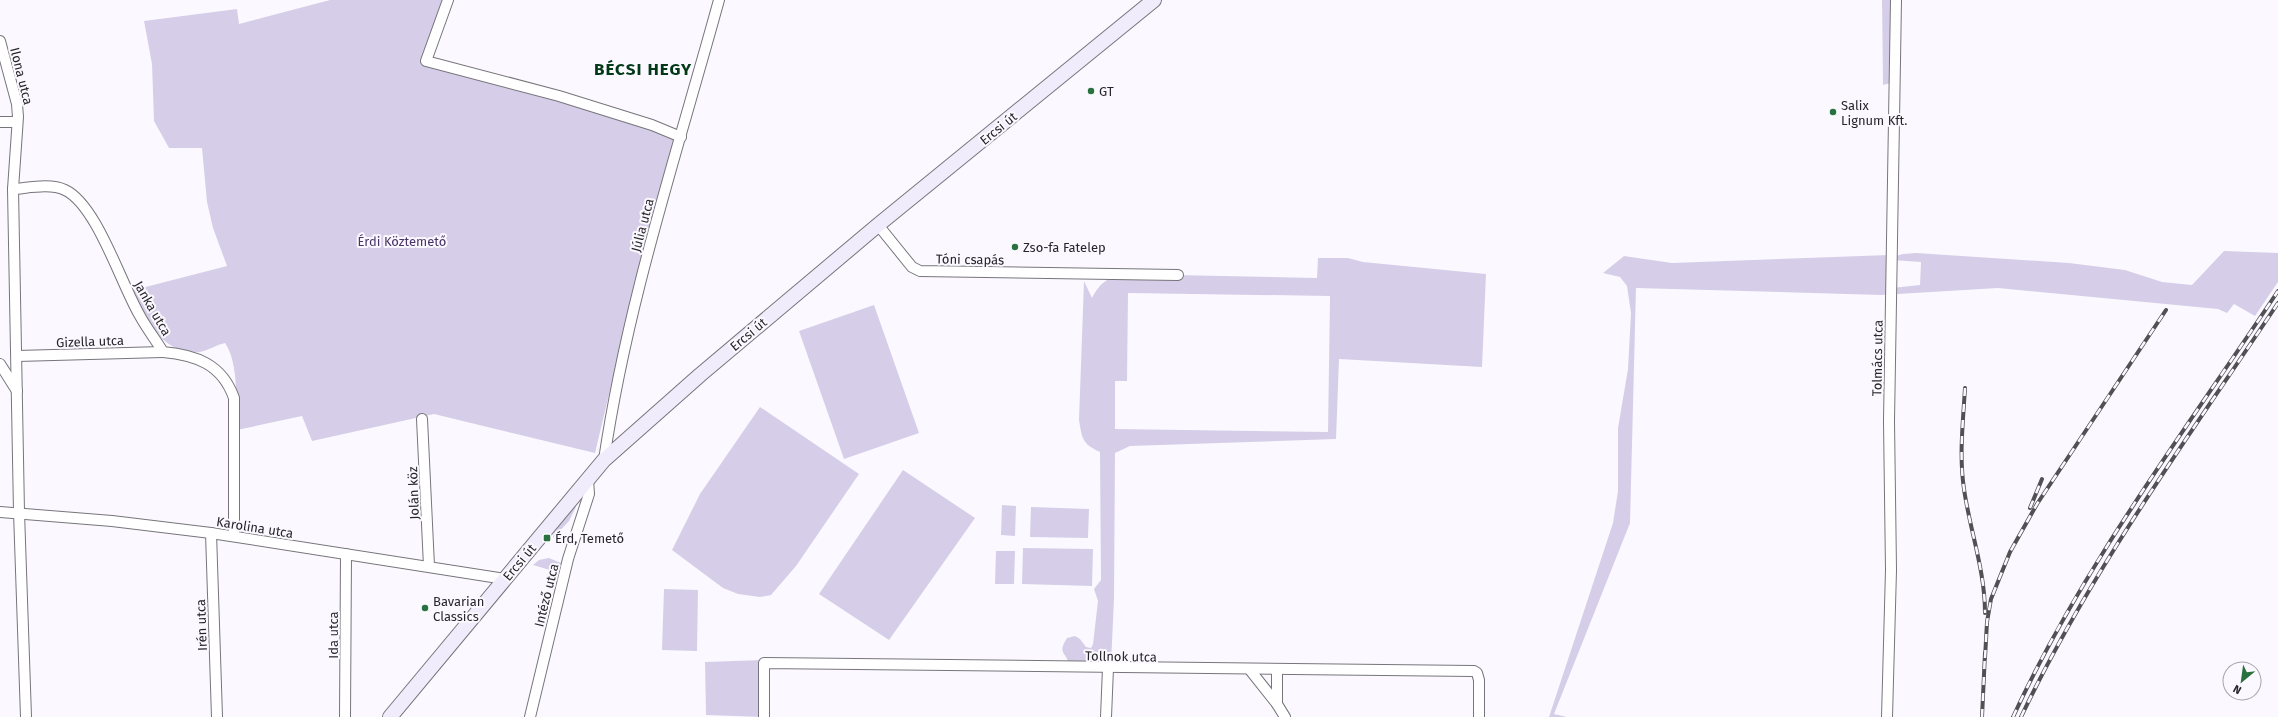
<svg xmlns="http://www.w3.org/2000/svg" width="2278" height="717" viewBox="0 0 2278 717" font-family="'Fira Sans',sans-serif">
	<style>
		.green { fill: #d6cee8; fill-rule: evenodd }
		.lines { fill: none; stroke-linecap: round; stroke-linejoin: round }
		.street-casing { stroke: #77757b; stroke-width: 12 }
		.secondary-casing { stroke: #77757b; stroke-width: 16 }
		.street { stroke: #fff; stroke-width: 10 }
		.secondary { stroke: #f1ecfb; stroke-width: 14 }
		.rail-casing { stroke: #515053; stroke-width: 4 }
		.rail { stroke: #fbf9ff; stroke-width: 2.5; stroke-dasharray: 8; stroke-linecap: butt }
		.poi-dot { fill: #29713e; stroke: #fbf9ff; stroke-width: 1.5 }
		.labels { text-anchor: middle; stroke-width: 4; stroke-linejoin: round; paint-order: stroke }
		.street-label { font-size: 13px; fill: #272629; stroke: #fbf9ff }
		.poi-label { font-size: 13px; fill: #272629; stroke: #fbf9ff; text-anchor: start }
		.park-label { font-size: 13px; fill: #493469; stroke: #fbf9ff }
		.district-label { font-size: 17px; font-weight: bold; letter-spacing: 1px; fill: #023917; stroke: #fbf9ff }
	</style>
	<rect width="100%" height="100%" fill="#fbf9ff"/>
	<g class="green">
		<path d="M330,0H442L422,63L544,95L676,138L634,289L595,453L434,414L312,441L302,416L237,430C236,405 239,363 225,343C216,345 207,351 199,352C164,356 143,317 130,291L227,266L213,228L207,202L202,148H169L154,121L152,64L144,21L237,9L239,24Z"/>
		<path d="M1882,0H1896L1895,82L1883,85Z"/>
		<path d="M2224,251L2278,253V282L2255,316L2234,304L2227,313L2218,309L1998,288L1881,295L1636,288L1630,523L1554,714L1567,717H1549L1613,523L1618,491V428L1628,369L1631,313L1627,286L1620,277L1603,273L1624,256L1672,263L1889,255L1892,257L1903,254L1916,253L2069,263L2125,270L2162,282L2192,285ZM1892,260L1921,262L1920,285L1892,288Z"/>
		<path d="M1318,258H1348L1363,262L1486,274L1482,367L1339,359L1336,439L1130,446L1115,453L1114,598L1111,665L1068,664C1068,652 1056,655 1067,638L1075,636L1080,639L1086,647L1091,648L1093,644L1098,601L1094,589L1101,580L1100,452C1082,444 1082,438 1079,420L1084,281L1092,298C1100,283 1107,278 1123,274L1317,278ZM1128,293L1330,296L1328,432L1115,429V381H1127Z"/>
		<path d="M874,305L919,433L844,459L799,331Z"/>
		<path d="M760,407L859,474L796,566L771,595L760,597L738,594L723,588L672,550L700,494Z"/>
		<path d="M903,470L975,518L889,640L819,594Z"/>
		<path d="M1002,505L1016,506L1015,536L1001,535Z"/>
		<path d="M571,507H576L569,521L553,538L554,533Z"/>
		<path d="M1031,507L1089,509L1088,538L1030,537Z"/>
		<path d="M1023,548L1093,549L1092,586L1022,584Z"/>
		<path d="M996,551H1015L1014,584H995Z"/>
		<path d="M549,558L561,563L560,573L533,565L539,560Z"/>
		<path d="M664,589L698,590L697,651L662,650Z"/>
		<path d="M763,660L762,717L706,715L705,662Z"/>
	</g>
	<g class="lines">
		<defs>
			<g id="street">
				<path d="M448,0L426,61L559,96L652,125L681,137"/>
				<path d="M0,41L17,104L18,117L13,189L19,512L26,717"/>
				<path d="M0,122H17"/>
				<path d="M13,189C28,188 50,183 65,190C97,205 121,284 140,316C147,329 156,340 163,352C196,355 222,364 234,398V536"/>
				<path d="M878,225L912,267L920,271L1178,275"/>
				<path d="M17,356L163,352"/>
				<path d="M0,364L17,391"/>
				<path d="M422,419L429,566"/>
				<path d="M604,460C627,303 677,153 719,0"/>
				<path d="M0,512L112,521L211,533L505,579"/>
				<path d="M211,533L217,717"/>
				<path d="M1250,670L1277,704V669"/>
				<path d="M1277,704L1285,717"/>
				<path d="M345,717L346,554"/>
				<path d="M530,717L568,559L589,494L588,480"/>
				<path d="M764,717V663L1474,671L1477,673L1479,680V717"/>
				<path d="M1106,717L1108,668"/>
				<path d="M1887,717L1891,570L1889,421L1896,0"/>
			</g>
			<path id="secondary" d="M390,717L604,460L700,375L878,225L1154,0"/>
		</defs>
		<use href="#street" class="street-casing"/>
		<use href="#secondary" class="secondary-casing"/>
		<use href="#street" class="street"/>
		<use href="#secondary" class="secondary"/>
		<defs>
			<g id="rail">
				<path d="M1965,388C1963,422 1959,456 1964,489C1970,531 1985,570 1985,613"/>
				<path d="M2030,508L2042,479"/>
				<path d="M1985,658L1987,622L1991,599L2010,552L2037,504L2166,310"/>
				<path d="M1982,717L1985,653"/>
				<path d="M2013,717C2083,565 2186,430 2278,291"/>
				<path d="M2021,717C2091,570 2188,438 2278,303"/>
			</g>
		</defs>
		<use href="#rail" class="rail-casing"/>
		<use href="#rail" class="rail"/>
	</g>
	<g class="poi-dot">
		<circle cx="1091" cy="91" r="4"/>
		<circle cx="1833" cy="112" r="4"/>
		<circle cx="1015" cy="247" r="4"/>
		<rect x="543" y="534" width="8" height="8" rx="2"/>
		<circle cx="425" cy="608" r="4"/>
	</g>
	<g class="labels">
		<g class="street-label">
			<text transform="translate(22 76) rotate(76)" y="5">Ilona utca</text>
			<text transform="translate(998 128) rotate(-39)" y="5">Ercsi út</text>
			<text transform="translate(642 225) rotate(-75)" y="5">Júlia utca</text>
			<text transform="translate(970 259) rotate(1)" y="5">Tóni csapás</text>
			<text transform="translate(153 308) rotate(60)" y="5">Janka utca</text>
			<text transform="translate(748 334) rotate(-40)" y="5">Ercsi út</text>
			<text transform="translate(90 341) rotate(-2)" y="5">Gizella utca</text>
			<text transform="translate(1877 358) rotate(-89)" y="5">Tolmács utca</text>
			<text transform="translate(413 493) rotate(-92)" y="5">Jolán köz</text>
			<text transform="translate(255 527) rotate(9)" y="5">Karolina utca</text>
			<text transform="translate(519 562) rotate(-50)" y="5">Ercsi út</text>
			<text transform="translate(546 595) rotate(-76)" y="5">Intéző utca</text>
			<text transform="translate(201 625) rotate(-92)" y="5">Irén utca</text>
			<text transform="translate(333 635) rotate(-90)" y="5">Ida utca</text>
			<text transform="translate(1121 656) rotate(1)" y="5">Tollnok utca</text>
		</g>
		<g class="poi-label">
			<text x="1099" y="96">GT</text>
			<text x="1841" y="110">Salix<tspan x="1841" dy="15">Lignum Kft.</tspan></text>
			<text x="1023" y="252">Zso-fa Fatelep</text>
			<text x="555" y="543">Érd, Temető</text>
			<text x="433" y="606">Bavarian<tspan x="433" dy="15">Classics</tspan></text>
		</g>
		<g class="park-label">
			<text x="402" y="246">Érdi Köztemető</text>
		</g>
		<g class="district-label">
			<text x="643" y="75">BÉCSI HEGY</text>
		</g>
	</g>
	<g transform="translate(2242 681) rotate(209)"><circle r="19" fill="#fbf9ff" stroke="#a6a5a9"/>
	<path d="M0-3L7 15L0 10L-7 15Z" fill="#29713e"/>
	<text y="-6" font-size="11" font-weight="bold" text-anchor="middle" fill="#272629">N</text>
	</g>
</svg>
